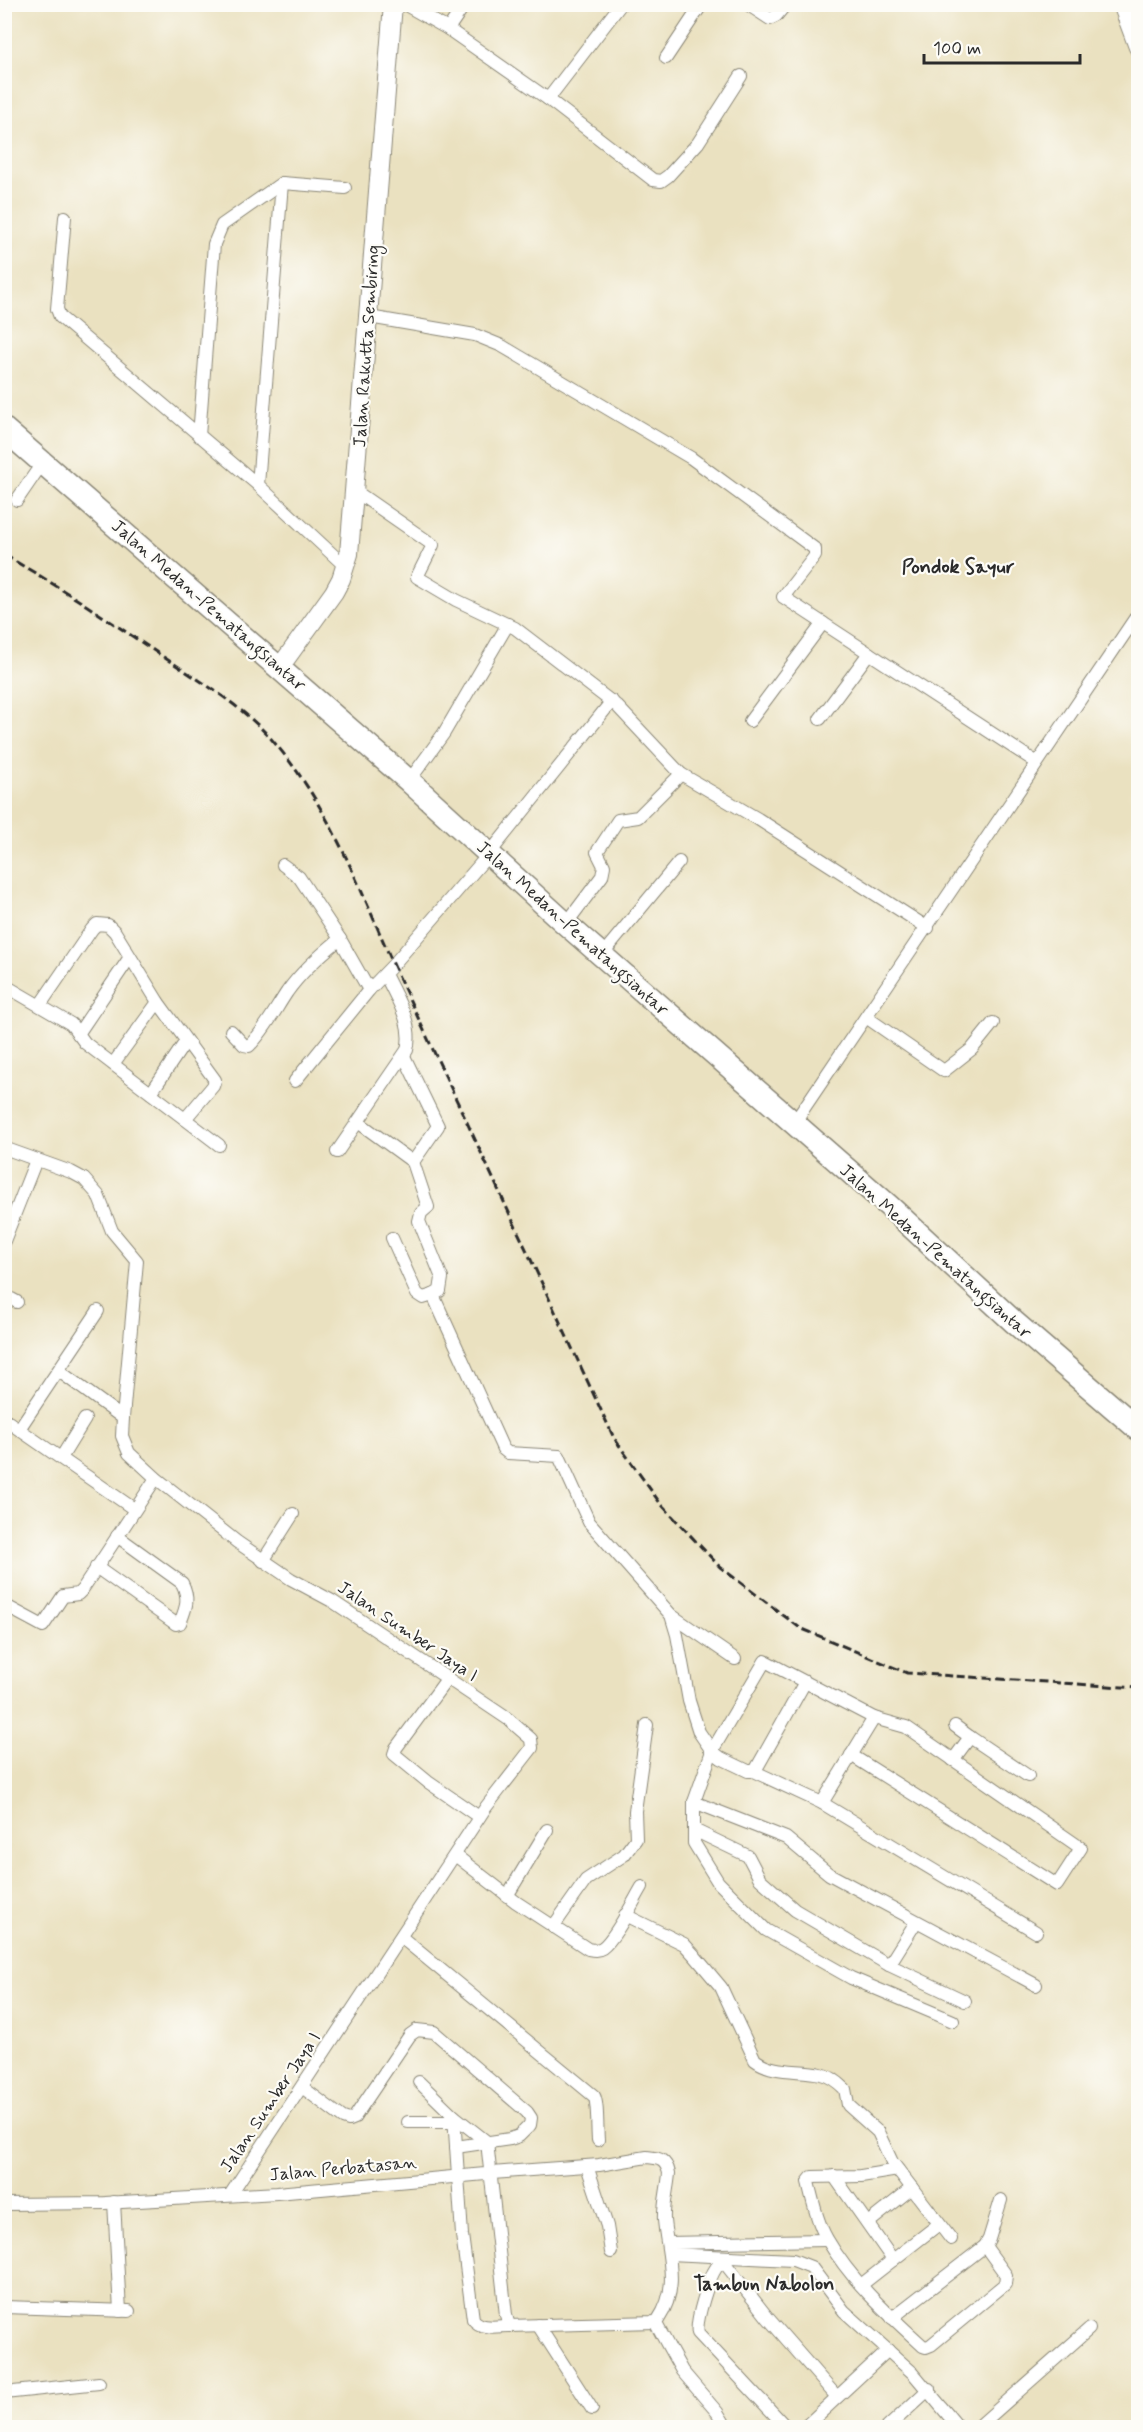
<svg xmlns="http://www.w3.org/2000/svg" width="1143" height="2432" viewBox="0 0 1143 2432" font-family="Mynerve,sans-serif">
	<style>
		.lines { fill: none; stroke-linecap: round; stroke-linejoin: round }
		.street-casing { stroke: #8a8676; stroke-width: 14 }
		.secondary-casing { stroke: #8a8676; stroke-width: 20 }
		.highway-casing { stroke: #8a8676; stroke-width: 25 }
		.street { stroke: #fff; stroke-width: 12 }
		.secondary { stroke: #fff; stroke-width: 18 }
		.highway { stroke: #fff; stroke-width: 22 }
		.rail { stroke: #2b2b2b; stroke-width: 3; stroke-dasharray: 9 4.5; stroke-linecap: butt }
		.labels { text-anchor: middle; stroke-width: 4.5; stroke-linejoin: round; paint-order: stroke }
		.street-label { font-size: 18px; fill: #2b2b2b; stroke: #fdfcf7 }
		.neighbourhood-label { font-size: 20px; font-weight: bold; fill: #2b2b2b; stroke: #fdfcf7 }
	</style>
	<rect width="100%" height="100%" fill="#fdfcf7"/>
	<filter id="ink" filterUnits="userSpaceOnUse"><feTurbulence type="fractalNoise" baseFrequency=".0167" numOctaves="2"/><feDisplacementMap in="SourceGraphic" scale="12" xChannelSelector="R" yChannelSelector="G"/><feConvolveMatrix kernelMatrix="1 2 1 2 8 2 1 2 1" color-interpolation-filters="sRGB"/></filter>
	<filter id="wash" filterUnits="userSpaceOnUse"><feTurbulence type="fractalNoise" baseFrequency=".008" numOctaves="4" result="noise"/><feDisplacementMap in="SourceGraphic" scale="24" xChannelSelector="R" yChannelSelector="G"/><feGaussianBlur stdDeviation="1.35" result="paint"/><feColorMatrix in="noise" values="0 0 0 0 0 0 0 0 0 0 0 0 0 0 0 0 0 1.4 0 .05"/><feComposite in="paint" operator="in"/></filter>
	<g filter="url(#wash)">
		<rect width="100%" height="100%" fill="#eae1c0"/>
	</g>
	<g filter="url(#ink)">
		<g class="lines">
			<defs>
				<g id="street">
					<path d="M404,4L448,29L548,99L653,180L661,181L668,176L698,143L741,76"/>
					<path d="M747,4L770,19L776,16L786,4"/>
					<path d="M448,29L465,4"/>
					<path d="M666,58L702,4"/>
					<path d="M548,99L621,4"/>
					<path d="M282,183L345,188"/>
					<path d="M65,217L57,309L60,317L258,485L345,566"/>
					<path d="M369,317L475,335L502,346L691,458L815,549V556L783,597L1036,762"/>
					<path d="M199,436L214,244L222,225L282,183L258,485"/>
					<path d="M355,491L433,545L417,577L456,600L515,628L617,706L681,774L758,819L928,928"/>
					<path d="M17,500L43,462"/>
					<path d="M820,719L869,653"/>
					<path d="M750,721L823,623"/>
					<path d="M409,781L444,733L508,624"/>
					<path d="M283,865L299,877L340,939"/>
					<path d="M566,924L602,876L604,866L597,852L618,820L638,817L681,774"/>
					<path d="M602,955L679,862"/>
					<path d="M4,985L71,1024L85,1043L219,1145"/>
					<path d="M40,1005L92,929L97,924L108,925L115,932L158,1002L215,1080L213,1086L185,1119"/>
					<path d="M866,1017L944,1071L972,1049L993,1023"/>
					<path d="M231,1031L244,1045L249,1046C265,1030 275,1010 287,992C301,972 320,955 340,939L369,990"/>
					<path d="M78,1034L130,957"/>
					<path d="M113,1064L158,1002"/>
					<path d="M295,1081L369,990L393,965L489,854L612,701"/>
					<path d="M151,1093L186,1041"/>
					<path d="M358,1122L413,1162L438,1126L404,1056"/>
					<path d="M794,1123L1138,614"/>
					<path d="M4,1148L71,1172L84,1179L98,1195L112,1231L137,1261L123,1418L122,1436L129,1453L156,1478L237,1542L291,1579L332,1601L508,1719L531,1739L532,1748L486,1807L230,2195"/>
					<path d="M337,1152L407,1050C414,1023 396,998 385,974"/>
					<path d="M413,1162L428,1207L421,1213L419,1221L442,1278L440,1291L433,1295L503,1449L508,1453L559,1456L589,1522L671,1615L677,1635L689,1701L699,1732L712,1751L721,1758L748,1771H755L805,1682"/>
					<path d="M392,1238L417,1294L423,1298L433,1295"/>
					<path d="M4,1241L36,1160"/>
					<path d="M4,1295L17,1302"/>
					<path d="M59,1371L123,1418"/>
					<path d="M4,1419L134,1509"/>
					<path d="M19,1429L98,1311"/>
					<path d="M61,1458L85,1419"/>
					<path d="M263,1561L293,1514"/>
					<path d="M96,1567L176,1624L180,1623C186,1608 190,1599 182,1583L117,1536"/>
					<path d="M4,1605L43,1626L63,1596L78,1594L82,1590L156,1478"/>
					<path d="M671,1615L735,1659"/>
					<path d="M447,1679L396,1748L394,1754L428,1782L479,1817"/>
					<path d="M955,1726L970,1737"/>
					<path d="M851,1755L1057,1885L1081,1848L906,1727L874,1718L765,1661L712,1751L694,1802V1843L718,1882L766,1930L851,1978L953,2021"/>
					<path d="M953,1760L970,1737L1028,1776"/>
					<path d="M753,1771L822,1803L1036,1932"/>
					<path d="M694,1802L786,1838L829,1874L1036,1985"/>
					<path d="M822,1803L874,1718"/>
					<path d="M694,1830L748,1856L760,1879L795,1910L889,1965L965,2001"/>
					<path d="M455,1855L516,1902L588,1949C593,1950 597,1951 602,1948C615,1939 633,1902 642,1887"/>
					<path d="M507,1896L547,1830"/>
					<path d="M625,1915L684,1944L694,1955L721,1987L755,2060C774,2074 799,2069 821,2074C831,2076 838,2082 845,2089L848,2105L878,2132L892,2162L951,2239"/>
					<path d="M553,1927L586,1880L624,1855L636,1839L635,1811L647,1725"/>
					<path d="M401,1937L594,2096C598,2102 597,2130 598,2140"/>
					<path d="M889,1965L916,1922"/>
					<path d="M302,2087L343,2118L349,2120L354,2118L410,2035L417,2030L434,2032L527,2112L531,2118L530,2125L519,2136L510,2139L456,2147"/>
					<path d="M454,2116L462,2235L473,2319C481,2330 497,2326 509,2326"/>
					<path d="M408,2122H454"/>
					<path d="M587,2166L607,2226L611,2252"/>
					<path d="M898,2170L861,2176L812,2177L808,2182C813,2201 817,2222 827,2239C851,2281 888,2314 923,2346L926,2347L931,2345L1005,2284L1006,2275L985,2246"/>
					<path d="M834,2176L893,2260"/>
					<path d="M114,2202L120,2311"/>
					<path d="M4,2204L105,2203L277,2193L485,2174L492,2173L599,2165L647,2157C660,2158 666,2160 669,2173C668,2188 663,2204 664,2220C667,2255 681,2286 658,2320L655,2322L509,2326L506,2315L487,2142L454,2116L419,2082"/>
					<path d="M868,2223L912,2188"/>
					<path d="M668,2243L827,2240"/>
					<path d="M670,2254L793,2260L811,2267L844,2311L913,2373L959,2428"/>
					<path d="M720,2257L768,2318L837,2397"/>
					<path d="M723,2261C721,2263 717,2266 716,2268C709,2278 695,2322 698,2333L787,2428"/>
					<path d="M861,2285L939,2224"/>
					<path d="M4,2307L129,2311"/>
					<path d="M892,2318L985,2246L989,2239L1001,2200"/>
					<path d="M655,2322L682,2371L717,2412L727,2428"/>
					<path d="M538,2325L592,2409"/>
					<path d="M4,2393L99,2383"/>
					<path d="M804,2428L888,2350"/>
					<path d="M887,2428L929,2389"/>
					<path d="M977,2428L1089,2329"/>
				</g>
				<g id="secondary">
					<path d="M1122,4L1138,47"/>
					<path d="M280,667L334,592L341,579L349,554L393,4"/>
				</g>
				<path id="highway" d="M4,429L409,781L566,924L890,1207L1014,1322L1138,1429"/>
			</defs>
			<use href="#street" class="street-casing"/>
			<use href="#secondary" class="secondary-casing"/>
			<use href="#highway" class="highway-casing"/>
			<use href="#street" class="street"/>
			<use href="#secondary" class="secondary"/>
			<use href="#highway" class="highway"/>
			<path class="rail" d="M4,555C58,585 108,620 159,654C198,680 242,705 273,741C336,813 365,905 405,990C475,1139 544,1288 614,1438L660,1503L720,1567L800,1628L907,1673L1138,1688"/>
		</g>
	</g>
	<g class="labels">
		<g class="street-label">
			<text transform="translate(366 346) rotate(-86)" y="6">Jalan Rakutta Sembiring</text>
			<text transform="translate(209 605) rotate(41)" y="6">Jalan Medan-Pematangsiantar</text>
			<text transform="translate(573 928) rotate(42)" y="6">Jalan Medan-Pematangsiantar</text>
			<text transform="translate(936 1251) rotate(42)" y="6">Jalan Medan-Pematangsiantar</text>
			<text transform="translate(408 1631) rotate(34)" y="6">Jalan Sumber Jaya I</text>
			<text transform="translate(270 2102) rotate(-56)" y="6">Jalan Sumber Jaya I</text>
			<text transform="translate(343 2168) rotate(-5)" y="6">Jalan Perbatasan</text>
		</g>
		<g class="neighbourhood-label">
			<text x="958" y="573">Pondok Sayur</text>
			<text x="764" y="2290">Tambun Nabolon</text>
		</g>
	</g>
	<rect width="1143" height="2432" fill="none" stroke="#fdfcf7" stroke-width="24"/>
	<path d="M924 54v9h156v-9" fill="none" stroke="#2b2b2b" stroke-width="3"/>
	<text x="933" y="54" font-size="18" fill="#2b2b2b" stroke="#fdfcf7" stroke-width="4.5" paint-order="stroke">100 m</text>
</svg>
